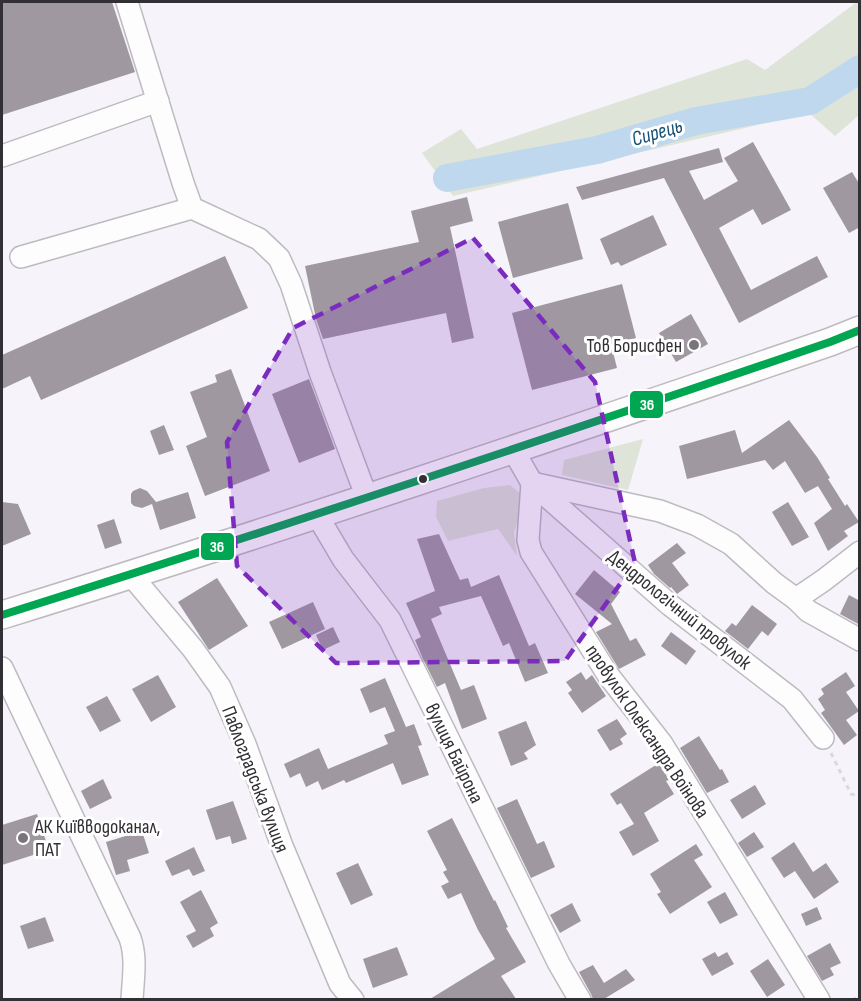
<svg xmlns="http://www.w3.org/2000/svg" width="861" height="1001" viewBox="0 0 861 1001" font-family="'Sofia Sans Condensed',sans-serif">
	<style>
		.green { fill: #dee4d8 }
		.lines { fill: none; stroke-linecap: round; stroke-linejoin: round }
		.river { stroke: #c0d8ed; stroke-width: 28 }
		.building { fill: #9f98a0 }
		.minor-casing { stroke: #bdbbc0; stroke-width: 24 }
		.major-casing { stroke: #bdbbc0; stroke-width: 30 }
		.path { stroke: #dad9db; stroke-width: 3; stroke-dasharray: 4.5 4.5; stroke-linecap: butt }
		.minor { stroke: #fefdfe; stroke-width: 21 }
		.major { stroke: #fefdfe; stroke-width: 27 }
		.bus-1-casing { stroke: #fff; stroke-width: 12 }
		.bus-1 { stroke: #00a651; stroke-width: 8 }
		.marked { fill: #7b2cbf; fill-opacity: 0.2; stroke: #7b2cbf; stroke-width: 4.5; stroke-dasharray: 12 8; stroke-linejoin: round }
		.poi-dot { fill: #77747a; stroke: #fff; stroke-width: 2 }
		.bus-dot { fill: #333035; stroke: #fff; stroke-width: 2 }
		.labels { text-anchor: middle; stroke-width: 6; stroke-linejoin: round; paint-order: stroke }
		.poi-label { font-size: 20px; fill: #333035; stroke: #fff; text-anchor: end }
		.street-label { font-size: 20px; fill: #333035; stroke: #fff }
		.water-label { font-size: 21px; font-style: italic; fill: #155174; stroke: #fff }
		.line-badge { stroke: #fff; stroke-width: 2 }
		.badge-label { font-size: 16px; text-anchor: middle; font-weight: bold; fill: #fff }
	</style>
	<rect width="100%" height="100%" fill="#f6f3fa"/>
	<g class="green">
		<path d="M857,2H860L859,115L835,136L809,113L453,196L422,153L461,129L477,149L747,59L765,70Z"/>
		<path d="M643,439L628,490L562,475L564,460Z"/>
		<path d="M510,485L526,498L514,532L517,556L498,529L448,541L436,517L437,501L484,488Z"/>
	</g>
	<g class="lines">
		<path class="river" d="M447,178L597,150L696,121L810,101L860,69"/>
	</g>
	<g class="building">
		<path d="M2,2H112L135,72L2,115Z"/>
		<path d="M753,142L791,210L762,225L753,209L719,228L751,290L817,256L828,277L739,323L664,178L582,200L576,187L719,148L723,162L689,171L704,200L738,181L724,158Z"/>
		<path d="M852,172L860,185V227L849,233L823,188Z"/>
		<path d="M467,197L473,221L450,227L474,338L452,343L446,313L323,339L316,319L305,266L419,242L411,211Z"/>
		<path d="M568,203L583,259L513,278L498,222Z"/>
		<path d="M653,215L667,245L621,266L618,262L611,265L600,239Z"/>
		<path d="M225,256L248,308L41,400L30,376L2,389V355Z"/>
		<path d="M622,284L636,338L611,344L617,368L532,390L512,313Z"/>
		<path d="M691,314L708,344L676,362L659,333Z"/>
		<path d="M231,369L270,471L205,496L186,446L207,437L190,392L217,382L215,375Z"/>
		<path d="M309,379L335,449L299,463L272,394Z"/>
		<path d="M789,420L817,457L830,478L828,479L845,506L847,504L859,522L844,531L848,536L828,551L814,523L832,509L818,486L805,493L785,461L773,470L765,460L687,479L679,446L735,430L742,453Z"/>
		<path d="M164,425L174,450L159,455L150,431Z"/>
		<path d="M140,488L147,491L156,502L188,492L196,518L160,530L152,504L142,508L134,506L131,503V494L133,491Z"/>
		<path d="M2,502L18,504L31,534L2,546Z"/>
		<path d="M788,502L809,537L792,546L772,512Z"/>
		<path d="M114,519L122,543L105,549L97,525Z"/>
		<path d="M439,534L460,580L468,578L471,587L499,575L529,646L535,643L548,673L525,682L509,643L503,646L481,596L439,607L442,614L431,619L461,690L474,685L487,719L462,729L445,683L437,687L423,659L415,640L421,637L406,603L435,591L417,539Z"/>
		<path d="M677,543L686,553L672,563L689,585L677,594L671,587L670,588L654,574L648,565Z"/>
		<path d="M594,570L620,592L611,604L630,641L636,638L646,655L619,669L596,632L612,624L575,594Z"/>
		<path d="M217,578L248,626L209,650L178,602Z"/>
		<path d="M849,595L860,601V625L840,614Z"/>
		<path d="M313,602L325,629L282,649L269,622Z"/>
		<path d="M752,605L777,624L768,636L762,631L748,649L725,631L732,623L736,626Z"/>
		<path d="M333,627L340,642L323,650L316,635Z"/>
		<path d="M671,632L696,651L686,665L661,646Z"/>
		<path d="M581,672L586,680L592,675L606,696L582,713L568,693L572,690L566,682Z"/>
		<path d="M846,672L855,686L846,692L859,711L846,720L857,735L844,745L821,713L825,710L818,699L824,694L821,689Z"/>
		<path d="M158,675L176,707L151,722L132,689Z"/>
		<path d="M385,678L406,727L414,724L422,745L418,746L429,775L402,785L393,763L346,783L344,780L322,790L318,781L306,787L300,773L290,778L284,764L319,748L328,769L388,744L384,735L395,731L385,707L370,713L360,689Z"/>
		<path d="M107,696L121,721L100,732L86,707Z"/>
		<path d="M617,719L627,734L620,739L623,744L610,751L597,730Z"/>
		<path d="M526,721L536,745L524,753L528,759L511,766L498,732Z"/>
		<path d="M699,736L720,770L722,769L729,782L707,793L680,748Z"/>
		<path d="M659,763L669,780L666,781L674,794L644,813L659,841L633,856L619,832L634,824L621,803L617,805L610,794Z"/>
		<path d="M103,779L112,798L90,809L81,791Z"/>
		<path d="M755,785L766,804L742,819L730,800Z"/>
		<path d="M517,799L537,844L544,841L555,867L531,878L497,808Z"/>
		<path d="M233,801L247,839L232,844L230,836L216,840L206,810Z"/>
		<path d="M37,814L49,850L2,865V825Z"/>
		<path d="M452,818L494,901L495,900L508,927L506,928L526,962L501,976L516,999H430L495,959L478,930L461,893L448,899L441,886L449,882L443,872L447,870L427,831Z"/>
		<path d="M142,831L149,853L127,860L130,871L116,875L106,842Z"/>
		<path d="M754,832L764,847L747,857L738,843Z"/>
		<path d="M794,842L813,872L826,863L839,882L814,899L795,871L784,878L771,858Z"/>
		<path d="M696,844L703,855L694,860L712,887L670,914L657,894L661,892L650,874Z"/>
		<path d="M194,847L205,871L193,876L189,869L172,876L165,861Z"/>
		<path d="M358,863L373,895L351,905L336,873Z"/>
		<path d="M201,890L218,923L210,928L214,936L193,948L186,936L196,931L180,902Z"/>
		<path d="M725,892L738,915L720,924L707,902Z"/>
		<path d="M572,903L581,921L560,933L550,915Z"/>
		<path d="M817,907L822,919L806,926L801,914Z"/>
		<path d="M45,917L54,941L28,949L20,926Z"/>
		<path d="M830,943L841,963L830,968L834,975L822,981L807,956Z"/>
		<path d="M397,947L408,975L373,988L363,959Z"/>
		<path d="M715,952L718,957L727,952L734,964L712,976L702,959Z"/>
		<path d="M768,959L785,985L767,997L750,971Z"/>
		<path d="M593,965L604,983L626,969L635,980L604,999H593L591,994L579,972Z"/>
	</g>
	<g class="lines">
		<defs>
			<g id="minor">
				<path d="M127,2L183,183L192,208L259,239L279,258L291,284L320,372L367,498"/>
				<path d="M2,156L158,101"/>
				<path d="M21,257L192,208"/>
				<path d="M513,450L532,483L660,511L697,525L731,544L774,583L796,599L824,580L860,552"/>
				<path d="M532,483L528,540L531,552L608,675L662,744L819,1000"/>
				<path d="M535,486L670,605L792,699L823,738"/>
				<path d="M317,515L343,559L390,620L559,964L580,1000"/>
				<path d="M131,575L193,649L220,687L245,744L282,846L340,984L353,1000"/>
				<path d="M796,599L808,611L860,640"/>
				<path d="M2,668L130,938C137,958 133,979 132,1000"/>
			</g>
			<path id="major" d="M2,615C280,529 555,436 830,342L860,330"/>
		</defs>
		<use href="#minor" class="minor-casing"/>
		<use href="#major" class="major-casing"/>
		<g class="path">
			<path d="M831,753L851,794L860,796"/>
			<path d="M852,1000L860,996"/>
		</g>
		<use href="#minor" class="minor"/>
		<use href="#major" class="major"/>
		<defs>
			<path id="bus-1" d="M2,615C279,528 555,436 830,342L860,330"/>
		</defs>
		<use href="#bus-1" class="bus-1-casing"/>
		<use href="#bus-1" class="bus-1"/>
	</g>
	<path class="marked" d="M473,238L595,382L635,563L565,661L336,663L237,566L227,442L293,328Z"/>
	<g class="poi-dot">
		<circle cx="694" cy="345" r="6"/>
		<circle cx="23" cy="838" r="6"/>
	</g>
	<circle class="bus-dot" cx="423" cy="479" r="5"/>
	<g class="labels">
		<g class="poi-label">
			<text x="682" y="352">Тов Борисфен</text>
			<text x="35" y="833" text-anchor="start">АК Київводоканал,<tspan x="35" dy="23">ПАТ</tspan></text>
		</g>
		<g class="street-label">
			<text transform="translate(680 609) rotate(39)" y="7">Дендрологічний провулок</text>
			<text transform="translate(648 731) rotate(56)" y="7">провулок Олександра Воїнова</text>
			<text transform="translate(455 753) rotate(64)" y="7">вулиця Байрона</text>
			<text transform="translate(256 779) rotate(69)" y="7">Павлоградська вулиця</text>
		</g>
		<g class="water-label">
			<text transform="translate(657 132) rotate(-16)" y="7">Сирець</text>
		</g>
	</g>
	<g class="line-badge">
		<rect x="629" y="390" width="35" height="29" rx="6" fill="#00a651"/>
		<rect x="200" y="532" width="35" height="29" rx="6" fill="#00a651"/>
	</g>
	<g class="badge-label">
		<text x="647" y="410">36</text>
		<text x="217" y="552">36</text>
	</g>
	<rect width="861" height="1001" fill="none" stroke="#333035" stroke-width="6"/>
</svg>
